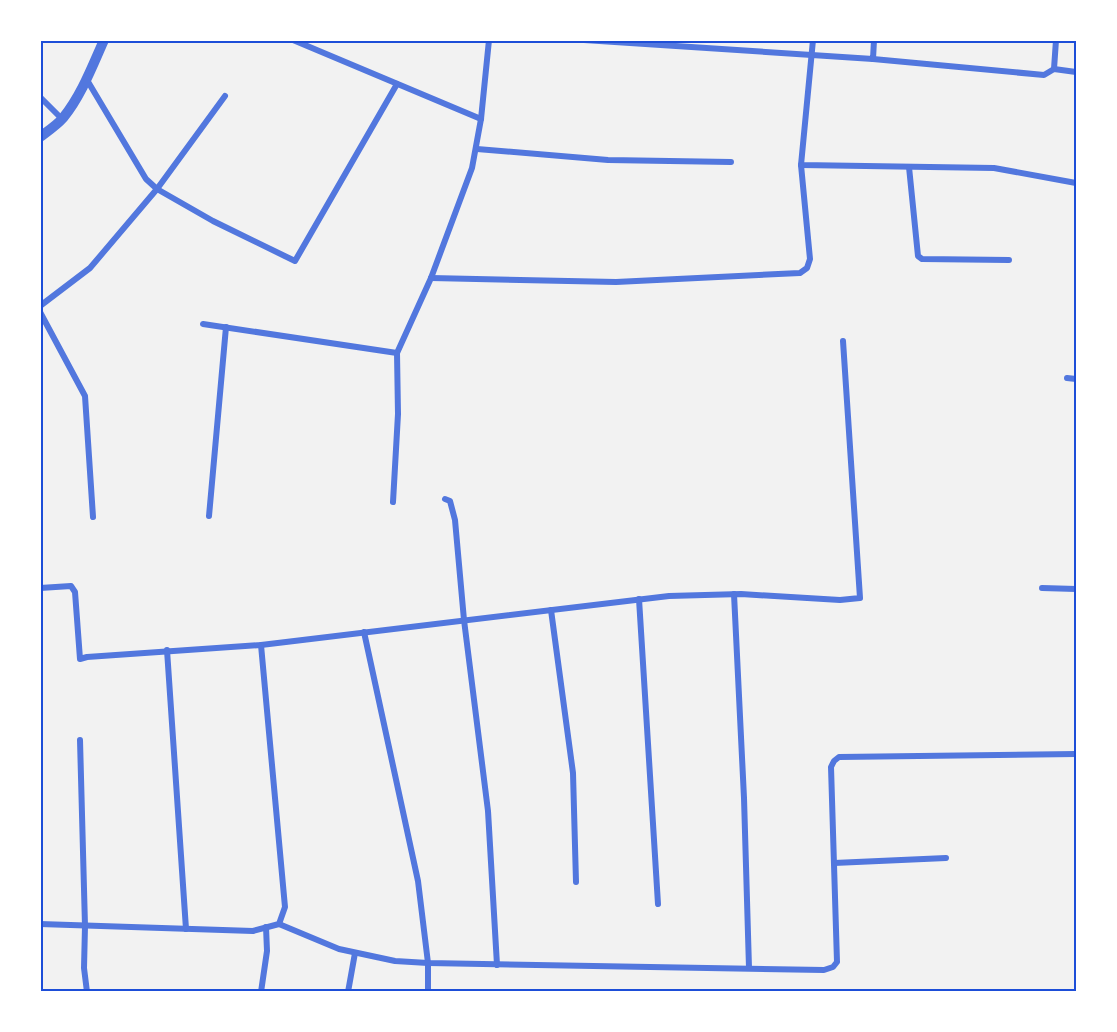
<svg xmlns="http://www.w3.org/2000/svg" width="1117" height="1032" viewBox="0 0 1117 1032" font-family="'Public Sans',sans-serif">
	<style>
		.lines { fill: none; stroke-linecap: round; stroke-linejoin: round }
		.minor { stroke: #5277de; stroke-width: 6 }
		.tertiary { stroke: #5277de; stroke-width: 10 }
		.neatline { fill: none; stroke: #1d4ed8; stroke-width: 2 }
	</style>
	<rect width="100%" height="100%" fill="#f2f2f2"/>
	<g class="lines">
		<g class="minor">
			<path d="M293,40L481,119"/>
			<path d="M584,40L873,59L874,40"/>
			<path d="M813,40L801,165L994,168L1076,183"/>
			<path d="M873,59L1044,75L1054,69L1076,72"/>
			<path d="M1054,69L1056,40"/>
			<path d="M87,80L146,179L157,189L213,221L295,261L397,84"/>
			<path d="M40,97L62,119"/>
			<path d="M477,149L608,160L731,162"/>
			<path d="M909,167L918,256L922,259L1009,260"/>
			<path d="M431,278L616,282L800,273L807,268L810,259L801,165"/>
			<path d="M40,306L90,268L157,189L225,96"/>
			<path d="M40,312L85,396L93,517"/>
			<path d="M203,324L397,353"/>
			<path d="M1067,378L1076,379"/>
			<path d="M445,499L450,501L455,520L464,620L488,811L497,965"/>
			<path d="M393,502L398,414L397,353L431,278L472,168L481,119L489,40"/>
			<path d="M209,516L226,327"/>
			<path d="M40,588L71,586L75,592L80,659L87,657L261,645L669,596L741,594L840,600L860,598L843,341"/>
			<path d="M1042,588L1076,589"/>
			<path d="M734,594L744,798L749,968"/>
			<path d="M639,599L658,904"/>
			<path d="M551,610L573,773L576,882"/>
			<path d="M364,632L418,881L428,963V992"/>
			<path d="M167,650L186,929"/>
			<path d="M80,740L85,926L84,968L87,992"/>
			<path d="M834,863L946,858"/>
			<path d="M40,924L253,931L279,924L285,907L261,645"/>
			<path d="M279,924L339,949L395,961L428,963L824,970L833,967L837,962L831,767L834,761L839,757L1076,754"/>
			<path d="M261,992L267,951L266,927"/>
			<path d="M348,992L355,953"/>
		</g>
		<path class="tertiary" d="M40,137C48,131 57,125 63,118C81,96 92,67 104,40"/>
	</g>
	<rect width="1117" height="1032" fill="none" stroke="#ffffff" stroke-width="84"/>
	<rect x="42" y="42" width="1033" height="948" class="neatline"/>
</svg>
